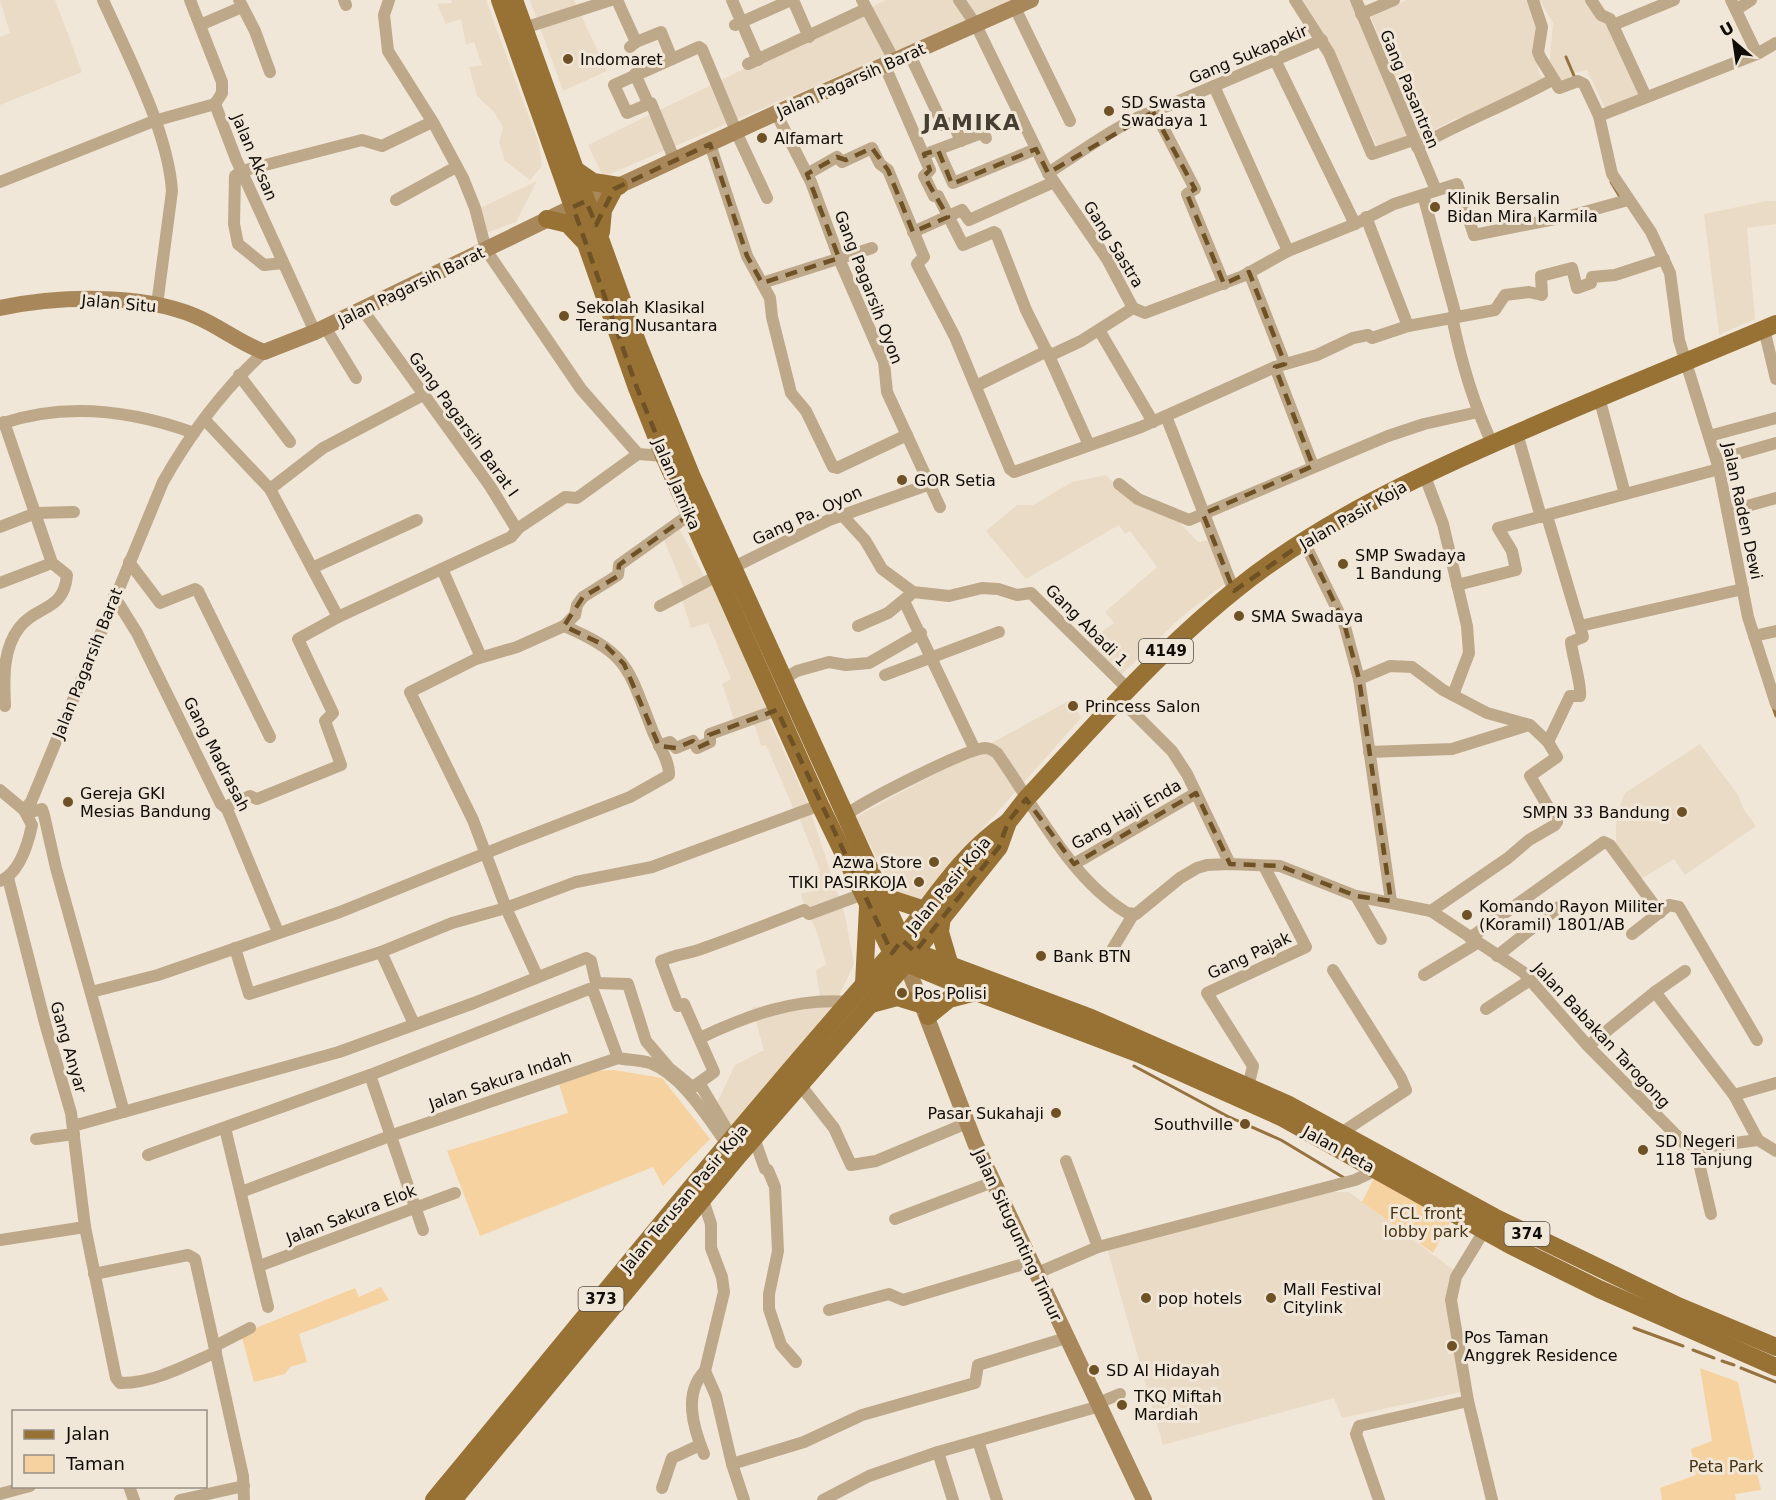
<svg xmlns="http://www.w3.org/2000/svg" width="1776" height="1500" viewBox="0 0 1776 1500" font-family="'DejaVu Sans',sans-serif">
	<style>
		.built { fill: #eadbc6 }
		.green { fill: #f5d2a0 }
		.lines { fill: none; stroke-linecap: round; stroke-linejoin: round }
		.stream { stroke: #96723f; stroke-width: 3 }
		.street { stroke: #bea88a; stroke-width: 12 }
		.secondary { stroke: #a8885b; stroke-width: 16 }
		.primary { stroke: #987135; stroke-width: 18 }
		.marked { fill: none; stroke: #6e5125; stroke-width: 4.5; stroke-dasharray: 12 8; stroke-linejoin: round }
		.poi-dot { fill: #6e5125; stroke: #f1e7d8; stroke-width: 2 }
		.labels { text-anchor: middle; stroke-width: 6; stroke-linejoin: round; paint-order: stroke }
		.shield { fill: #f1e7d8; stroke: #544e46; stroke-width: 1.5 }
		.shield-label { font-size: 15px; font-weight: bold; fill: #100c08 }
		.street-label { font-size: 16px; fill: #100c08; stroke: #f1e7d8 }
		.poi-label { font-size: 16px; fill: #100c08; stroke: #f1e7d8; text-anchor: start }
		.park-label { font-size: 16px; fill: #483414; stroke: #f1e7d8 }
		.district-label { font-size: 22px; font-weight: bold; letter-spacing: 1.5px; fill: #463e32; stroke: #f1e7d8 }
	</style>
	<rect width="100%" height="100%" fill="#f1e7d8"/>
	<g class="built">
		<path d="M0,0H55L82,72L0,105V37L10,33Z"/>
		<path d="M451,0H486L539,144L542,166L530,180L505,161L499,143L503,128L495,113L477,96L469,67L482,65L474,42L466,45L461,19L446,24L437,4L452,3Z"/>
		<path d="M530,0H574L607,71L563,91Z"/>
		<path d="M886,0H1015L603,177L588,145Z"/>
		<path d="M1303,0H1351L1407,136L1377,146L1325,35Z"/>
		<path d="M1407,0H1527L1541,26L1535,54L1539,73L1547,82L1496,110L1455,119L1419,138L1370,15Z"/>
		<path d="M1540,0H1588L1609,18L1644,93L1605,108L1587,70L1574,73L1578,79L1567,90L1549,68L1553,23Z"/>
		<path d="M537,181L516,222L486,233L478,209Z"/>
		<path d="M1766,201H1776V224L1747,228L1755,319L1719,335L1704,214Z"/>
		<path d="M1106,475L1118,488L1180,523L1198,542L1211,540L1227,582L1180,618L1117,679L1088,641L1114,623L1105,612L1157,567L1130,531L1125,534L1119,525L1026,579L986,531L1017,505H1033L1072,482Z"/>
		<path d="M677,524L707,582L686,593L662,535Z"/>
		<path d="M713,583L767,711L734,719L722,684L731,679L708,623L691,628L681,596Z"/>
		<path d="M1072,699L1081,718L920,899L893,890L856,817Z"/>
		<path d="M768,717L809,806L795,812L766,745L761,746L754,724Z"/>
		<path d="M1700,744L1738,795L1744,810L1756,826L1685,875L1674,859L1641,879L1616,843V815L1625,793Z"/>
		<path d="M811,813L845,916L854,964L836,1002L730,1129L716,1105L735,1065L764,1050L752,1007L786,1005L820,997L816,971L826,964L817,932L804,906L801,894L819,889L814,875L820,871L799,817Z"/>
		<path d="M1330,1192H1349L1455,1271L1448,1284L1446,1300L1452,1339L1446,1341L1448,1354L1455,1353L1461,1392L1342,1418L1334,1398L1163,1445L1107,1248Z"/>
	</g>
	<g class="green">
		<path d="M614,1070L662,1078L710,1139L663,1186L653,1167L480,1236L447,1151L568,1113L559,1084L594,1071Z"/>
		<path d="M1378,1170L1454,1215L1433,1253L1362,1202Z"/>
		<path d="M381,1287L389,1300L299,1334L307,1362L290,1367L285,1374L254,1382L241,1334L355,1288L359,1297Z"/>
		<path d="M1700,1368L1738,1382L1761,1490L1735,1494L1736,1500H1662L1660,1488L1696,1475L1691,1449L1712,1441Z"/>
	</g>
	<g class="lines">
		<g class="stream">
			<path d="M1566,57L1575,78"/>
			<path d="M1611,182L1620,197"/>
			<path d="M1773,707L1776,716"/>
			<path d="M1134,1066L1227,1116L1281,1140L1346,1179"/>
			<path d="M1634,1328L1683,1346"/>
			<path d="M1693,1350L1714,1358"/>
			<path d="M1722,1361L1734,1365"/>
			<path d="M1741,1368L1776,1382"/>
		</g>
		<g class="street">
			<path d="M103,0C128,56 168,131 172,191L157,305"/>
			<path d="M190,0L222,82V93L215,104"/>
			<path d="M239,0L255,31L270,72"/>
			<path d="M344,0L346,5"/>
			<path d="M389,0L384,15L388,51L434,124L463,178L475,208L486,250L581,389L638,454L664,456"/>
			<path d="M617,0L636,42L630,47"/>
			<path d="M732,0L758,60"/>
			<path d="M793,0L809,37"/>
			<path d="M862,0L894,60"/>
			<path d="M959,0L976,25L1048,173L1107,259L1133,308"/>
			<path d="M1295,0L1329,53L1372,154L1413,140"/>
			<path d="M1356,0L1436,190"/>
			<path d="M1533,0L1542,27L1538,52L1540,57L1559,88L1578,81L1584,84L1599,116L1612,174L1651,232L1670,273L1679,340L1719,469L1748,617L1776,704"/>
			<path d="M1591,0L1601,15L1610,19L1646,97"/>
			<path d="M1731,0L1757,54"/>
			<path d="M1015,8L1070,121"/>
			<path d="M1736,10L1751,0"/>
			<path d="M1361,14L1394,0"/>
			<path d="M200,25L242,7"/>
			<path d="M735,25L791,0"/>
			<path d="M1613,25L1674,0"/>
			<path d="M524,28L611,0"/>
			<path d="M636,42L661,32L672,59"/>
			<path d="M909,53L943,125L953,123L961,141"/>
			<path d="M1275,60L1355,224"/>
			<path d="M748,64L866,9"/>
			<path d="M884,64L930,170L924,176L934,196H938L963,245L994,232L996,233L1026,310L1049,356"/>
			<path d="M635,74L648,103"/>
			<path d="M1214,86L1288,251"/>
			<path d="M215,104L236,159L315,332"/>
			<path d="M1153,112L1322,40"/>
			<path d="M776,113L811,182L840,261L884,362L887,392L940,507"/>
			<path d="M1599,116L1757,54L1776,43"/>
			<path d="M710,144L747,256L770,298L772,317L791,393L806,411L833,467L837,468L907,435"/>
			<path d="M1417,147C1461,122 1507,105 1552,80"/>
			<path d="M938,150L953,183L1036,149"/>
			<path d="M931,152L982,133L986,138"/>
			<path d="M675,161L651,103L627,113L614,85L699,47L702,49L739,138L767,198"/>
			<path d="M1048,173C1069,160 1134,113 1155,112L1195,189L1187,194L1224,284"/>
			<path d="M807,174L837,157L842,162L872,148L880,164L888,170L924,257L917,264L955,337L1010,469L1014,472L1141,427L1275,367L1317,355L1353,338L1368,335L1372,338L1408,326L1495,310L1505,295L1529,292L1542,295L1541,276L1572,268L1577,288L1591,283L1592,277L1615,275L1664,259"/>
			<path d="M0,182L154,121L215,104"/>
			<path d="M1423,195L1456,316"/>
			<path d="M396,200L456,167"/>
			<path d="M1366,217L1408,326"/>
			<path d="M913,232L962,210L969,220L1054,182"/>
			<path d="M283,263L264,265L238,244L234,224L235,176L242,171L362,140L382,146L432,122"/>
			<path d="M1249,272L1285,364"/>
			<path d="M762,283L872,248"/>
			<path d="M1133,308L1145,313L1243,276L1288,251L1355,224L1394,204L1457,184L1474,235L1570,216L1628,200"/>
			<path d="M1452,317C1461,361 1473,403 1492,443"/>
			<path d="M325,327L356,378"/>
			<path d="M1764,329L1776,379"/>
			<path d="M1099,330L1153,422"/>
			<path d="M1275,367L1313,466"/>
			<path d="M239,375L290,442"/>
			<path d="M976,386L1047,351"/>
			<path d="M1599,397L1625,494"/>
			<path d="M1166,416L1234,591"/>
			<path d="M204,419L270,489L338,617"/>
			<path d="M4,422L52,563L67,575C64,612 36,605 19,628C2,650 4,681 5,706"/>
			<path d="M0,424C64,402 131,410 194,433"/>
			<path d="M1517,433L1541,517"/>
			<path d="M1709,436L1776,418"/>
			<path d="M1089,445L1049,356L1081,341L1133,308"/>
			<path d="M1717,460L1776,443"/>
			<path d="M1424,474L1443,524L1467,626L1469,653L1453,695"/>
			<path d="M1119,484L1138,499L1189,520L1388,436L1424,424L1478,412"/>
			<path d="M270,489L323,448L425,394"/>
			<path d="M1729,511L1776,498"/>
			<path d="M842,515L865,540L882,569L913,592L949,596L982,588L998,589L1017,595L1031,593L1128,689"/>
			<path d="M1547,516L1583,637L1571,642C1572,655 1582,686 1580,696H1570L1548,742"/>
			<path d="M0,527L36,513L74,512"/>
			<path d="M517,529L565,497L577,498L638,454"/>
			<path d="M1304,542L1344,623L1359,679L1391,901"/>
			<path d="M129,562L160,603L195,589L198,591L270,737"/>
			<path d="M734,567L829,520L930,484"/>
			<path d="M312,568L417,520"/>
			<path d="M442,569L481,657"/>
			<path d="M0,583L52,563"/>
			<path d="M1457,585L1516,570L1512,551L1498,528L1719,469"/>
			<path d="M114,596L137,633L221,804L227,809L278,932"/>
			<path d="M904,601L975,750"/>
			<path d="M660,606L717,576"/>
			<path d="M564,626L575,615L577,605L583,597L618,575L619,565L689,515"/>
			<path d="M858,626L888,613L910,595"/>
			<path d="M1580,626L1743,589"/>
			<path d="M1754,636L1776,631"/>
			<path d="M885,675L999,632"/>
			<path d="M784,679L797,671L829,662L846,665L869,663L921,633"/>
			<path d="M1359,679L1390,666L1412,667L1443,690L1487,713L1530,725L1548,742L1557,757L1530,776L1557,822L1555,825L1529,840L1508,858L1431,911"/>
			<path d="M1119,698L1172,751L1187,774L1230,864"/>
			<path d="M659,746L670,742L676,748L693,741L697,748L710,742V734L777,710"/>
			<path d="M1369,752L1452,749L1529,725"/>
			<path d="M0,790L24,810L32,825C28,844 20,873 0,881"/>
			<path d="M225,807L250,796L257,799L341,765L325,721L333,713L298,639L338,617L511,537L517,530L490,486L362,309"/>
			<path d="M24,810L31,802L163,482C190,434 223,390 264,352"/>
			<path d="M27,813L42,809L44,815L56,868L124,1112"/>
			<path d="M845,816C860,803 966,749 985,748C990,748 993,750 997,753C1036,808 1069,877 1127,913L1136,914L1180,878L1197,868L1207,865L1230,864L1280,866L1356,896L1431,911L1523,972L1588,1046L1684,1143L1704,1147L1758,1140L1776,1151"/>
			<path d="M1074,864L1196,793"/>
			<path d="M8,878L45,1023L71,1113L85,1227L116,1378L120,1383C152,1384 187,1365 216,1352"/>
			<path d="M1356,896L1381,939"/>
			<path d="M1632,934L1669,905L1679,907L1757,1040"/>
			<path d="M1470,938L1604,842L1610,845L1660,913"/>
			<path d="M235,948L249,994L381,952L452,923L506,908L576,882L652,867L820,805"/>
			<path d="M1113,948L1133,915"/>
			<path d="M381,952L414,1024"/>
			<path d="M1497,956L1559,907"/>
			<path d="M1333,970L1401,1078L1406,1090L1341,1133"/>
			<path d="M1424,975L1477,943"/>
			<path d="M91,992L158,975L340,912L511,843L630,797L669,775C670,762 658,744 653,732C628,669 630,654 564,626L517,647L476,659L410,692L473,820L506,908L537,976"/>
			<path d="M1655,992L1685,971"/>
			<path d="M1486,1009L1530,980"/>
			<path d="M700,1038C746,1016 797,997 849,1002"/>
			<path d="M1588,1046L1655,992L1734,1095L1758,1140"/>
			<path d="M370,1075L423,1230"/>
			<path d="M801,1086L834,1128L851,1165L876,1161L967,1123"/>
			<path d="M693,1087L714,1072L684,1004L678,1006L661,961C676,954 689,954 704,948C738,936 771,923 804,910L809,914L863,894"/>
			<path d="M1248,1087L1253,1066L1207,993L1306,947L1264,866"/>
			<path d="M1734,1095L1776,1083"/>
			<path d="M73,1126L339,1052L474,1003L586,958L591,961L596,983L628,984L646,1041L669,1068L691,1086H701L726,1128L725,1141"/>
			<path d="M225,1128L268,1307"/>
			<path d="M754,1138L765,1169L768,1170L775,1187L778,1251L769,1294V1309L781,1345L796,1362"/>
			<path d="M36,1139L74,1134"/>
			<path d="M1695,1146L1711,1214"/>
			<path d="M148,1155L370,1075L589,989L594,993L618,1058"/>
			<path d="M241,1192L390,1136L618,1058C628,1060 640,1060 650,1063C683,1076 707,1117 727,1144"/>
			<path d="M703,1200L711,1224V1248L722,1277L724,1292L705,1371L716,1396L732,1464L744,1500"/>
			<path d="M895,1219L993,1182"/>
			<path d="M1484,1231L1456,1277L1451,1300L1468,1401L1492,1500"/>
			<path d="M0,1240L85,1227"/>
			<path d="M1098,1247L1355,1180L1368,1174L1373,1167"/>
			<path d="M259,1266L455,1193"/>
			<path d="M94,1274L188,1255L195,1259L243,1476L244,1500"/>
			<path d="M1035,1274L1098,1247L1066,1161"/>
			<path d="M829,1310L889,1294L903,1300L1030,1262"/>
			<path d="M215,1346L250,1328"/>
			<path d="M1098,1403L1120,1394"/>
			<path d="M978,1441L997,1500"/>
			<path d="M938,1452L953,1500"/>
			<path d="M704,1454C693,1427 683,1393 705,1371"/>
			<path d="M732,1464L804,1442L862,1415L975,1383L978,1365L1066,1338"/>
			<path d="M129,1486L134,1500"/>
			<path d="M662,1488L672,1458L700,1445"/>
			<path d="M0,1494L30,1486"/>
			<path d="M180,1500L244,1486"/>
			<path d="M823,1500L869,1476L938,1452L1100,1406"/>
			<path d="M1379,1500L1356,1434L1359,1426L1468,1401"/>
		</g>
		<g class="secondary">
			<path d="M0,308C56,296 141,293 195,316C219,326 240,343 264,352L315,332L573,207L776,113L1031,0"/>
			<path d="M906,963L975,1143L1144,1500"/>
		</g>
		<g class="primary">
			<path d="M500,0L637,388L664,456L820,805L892,953L906,963L976,992L1140,1054L1281,1117L1510,1245L1599,1289L1776,1367"/>
			<path d="M514,0L639,347L691,475L902,940L915,952L1091,1018L1287,1104L1494,1217L1678,1306L1776,1347"/>
			<path d="M574,169L593,182L619,186"/>
			<path d="M547,219L568,224L583,240"/>
			<path d="M601,232L603,210L614,189"/>
			<path d="M882,896L925,910"/>
			<path d="M942,916L940,932L950,966"/>
			<path d="M864,984L868,907"/>
			<path d="M871,1004L897,997L923,1005"/>
			<path d="M928,1016L949,999L976,992"/>
			<path d="M434,1500C583,1321 728,1138 882,964C923,918 956,856 1008,822"/>
			<path d="M453,1500L739,1155L906,963L999,847L1008,822L1026,799C1093,727 1157,653 1234,591C1319,522 1422,474 1522,431C1606,394 1691,360 1776,324"/>
		</g>
	</g>
	<path class="marked" d="M1153,112L1195,189L1187,194L1224,284L1249,272L1285,364L1275,367L1313,466L1203,514L1234,591L1304,542L1325,583L1344,623L1359,679L1391,901L1356,896L1280,866L1230,864L1196,793L1074,864L1026,799L1008,822L999,847L915,952L902,940L892,953L777,710L709,735L710,742L697,748L693,741L676,748L659,746L624,664L606,646L564,626L583,597L618,576L619,565L689,515L637,388L573,207L586,201L596,225L614,189L710,144L747,256L762,283L839,258L807,174L837,157L846,160L872,148L888,170L913,232L948,217L924,176L930,170L924,154L938,150L952,184L1036,149L1048,173Z"/>
	<g class="poi-dot">
		<circle cx="568" cy="59" r="6"/>
		<circle cx="1109" cy="111" r="6"/>
		<circle cx="762" cy="138" r="6"/>
		<circle cx="1435" cy="207" r="6"/>
		<circle cx="564" cy="316" r="6"/>
		<circle cx="902" cy="480" r="6"/>
		<circle cx="1343" cy="564" r="6"/>
		<circle cx="1239" cy="616" r="6"/>
		<circle cx="1073" cy="706" r="6"/>
		<circle cx="68" cy="802" r="6"/>
		<circle cx="1682" cy="812" r="6"/>
		<circle cx="934" cy="862" r="6"/>
		<circle cx="919" cy="882" r="6"/>
		<circle cx="1467" cy="915" r="6"/>
		<circle cx="1041" cy="956" r="6"/>
		<circle cx="902" cy="993" r="6"/>
		<circle cx="1056" cy="1113" r="6"/>
		<circle cx="1245" cy="1124" r="6"/>
		<circle cx="1643" cy="1150" r="6"/>
		<circle cx="1146" cy="1298" r="6"/>
		<circle cx="1271" cy="1298" r="6"/>
		<circle cx="1452" cy="1346" r="6"/>
		<circle cx="1094" cy="1370" r="6"/>
		<circle cx="1122" cy="1405" r="6"/>
	</g>
	<g class="labels">
		<g class="shield">
			<rect x="1139" y="639" width="54" height="24" rx="4.5"/>
			<rect x="1504.5" y="1222" width="45" height="24" rx="4.5"/>
			<rect x="578.5" y="1287" width="45" height="24" rx="4.5"/>
		</g>
		<g class="shield-label">
			<text x="1166" y="656">4149</text>
			<text x="1527" y="1239">374</text>
			<text x="601" y="1304">373</text>
		</g>
		<g class="street-label">
			<text transform="translate(1248 54) rotate(-23)" y="6">Gang Sukapakir</text>
			<text transform="translate(851 80) rotate(-24)" y="6">Jalan Pagarsih Barat</text>
			<text transform="translate(1410 89) rotate(67)" y="6">Gang Pasantren</text>
			<text transform="translate(255 157) rotate(67)" y="6">Jalan Aksan</text>
			<text transform="translate(1114 244) rotate(58)" y="6">Gang Sastra</text>
			<text transform="translate(411 286) rotate(-26)" y="6">Jalan Pagarsih Barat</text>
			<text transform="translate(869 287) rotate(69)" y="6">Gang Pagarsih Oyon</text>
			<text transform="translate(119 303) rotate(5)" y="6">Jalan Situ</text>
			<text transform="translate(464 424) rotate(54)" y="6">Gang Pagarsih Barat I</text>
			<text transform="translate(677 484) rotate(67)" y="6">Jalan Jamika</text>
			<text transform="translate(1743 511) rotate(78)" y="6">Jalan Raden Dewi</text>
			<text transform="translate(807 515) rotate(-25)" y="6">Gang Pa. Oyon</text>
			<text transform="translate(1353 515) rotate(-30)" y="6">Jalan Pasir Koja</text>
			<text transform="translate(1087 625) rotate(45)" y="6">Gang Abadi 1</text>
			<text transform="translate(87 663) rotate(-68)" y="6">Jalan Pagarsih Barat</text>
			<text transform="translate(217 754) rotate(63)" y="6">Gang Madrasah</text>
			<text transform="translate(1126 814) rotate(-30)" y="6">Gang Haji Enda</text>
			<text transform="translate(948 885) rotate(-50)" y="6">Jalan Pasir Koja</text>
			<text transform="translate(1249 955) rotate(-25)" y="6">Gang Pajak</text>
			<text transform="translate(1602 1035) rotate(47)" y="6">Jalan Babakan Tarogong</text>
			<text transform="translate(69 1047) rotate(74)" y="6">Gang Anyar</text>
			<text transform="translate(500 1080) rotate(-19)" y="6">Jalan Sakura Indah</text>
			<text transform="translate(1339 1149) rotate(29)" y="6">Jalan Peta</text>
			<text transform="translate(684 1198) rotate(-50)" y="6">Jalan Terusan Pasir Koja</text>
			<text transform="translate(351 1214) rotate(-21)" y="6">Jalan Sakura Elok</text>
			<text transform="translate(1018 1235) rotate(65)" y="6">Jalan Situgunting Timur</text>
		</g>
		<g class="poi-label">
			<text x="580" y="65">Indomaret</text>
			<text x="1121" y="108">SD Swasta<tspan x="1121" dy="18">Swadaya 1</tspan></text>
			<text x="774" y="144">Alfamart</text>
			<text x="1447" y="204">Klinik Bersalin<tspan x="1447" dy="18">Bidan Mira Karmila</tspan></text>
			<text x="576" y="313">Sekolah Klasikal<tspan x="576" dy="18">Terang Nusantara</tspan></text>
			<text x="914" y="486">GOR Setia</text>
			<text x="1355" y="561">SMP Swadaya<tspan x="1355" dy="18">1 Bandung</tspan></text>
			<text x="1251" y="622">SMA Swadaya</text>
			<text x="1085" y="712">Princess Salon</text>
			<text x="80" y="799">Gereja GKI<tspan x="80" dy="18">Mesias Bandung</tspan></text>
			<text x="1670" y="818" text-anchor="end">SMPN 33 Bandung</text>
			<text x="922" y="868" text-anchor="end">Azwa Store</text>
			<text x="907" y="888" text-anchor="end">TIKI PASIRKOJA</text>
			<text x="1479" y="912">Komando Rayon Militer<tspan x="1479" dy="18">(Koramil) 1801/AB</tspan></text>
			<text x="1053" y="962">Bank BTN</text>
			<text x="914" y="999">Pos Polisi</text>
			<text x="1044" y="1119" text-anchor="end">Pasar Sukahaji</text>
			<text x="1233" y="1130" text-anchor="end">Southville</text>
			<text x="1655" y="1147">SD Negeri<tspan x="1655" dy="18">118 Tanjung</tspan></text>
			<text x="1283" y="1295">Mall Festival<tspan x="1283" dy="18">Citylink</tspan></text>
			<text x="1158" y="1304">pop hotels</text>
			<text x="1464" y="1343">Pos Taman<tspan x="1464" dy="18">Anggrek Residence</tspan></text>
			<text x="1106" y="1376">SD Al Hidayah</text>
			<text x="1134" y="1402">TKQ Miftah<tspan x="1134" dy="18">Mardiah</tspan></text>
		</g>
		<g class="park-label">
			<text x="1426" y="1219">FCL front<tspan x="1426" dy="18">lobby park</tspan></text>
			<text x="1726" y="1472">Peta Park</text>
		</g>
		<g class="district-label">
			<text x="972" y="130">JAMIKA</text>
		</g>
	</g>
	<rect x="12" y="1410" width="195" height="78" fill="#f1e7d8" stroke="#978f85" stroke-width="1.5"/>
	<rect x="24" y="1430" width="30" height="9" fill="#987135" stroke="#978f85" stroke-width="1.5"/>
	<text x="66" y="1440" font-size="18" fill="#100c08">Jalan</text>
	<rect x="24" y="1455" width="30" height="18" fill="#f5d2a0" stroke="#978f85" stroke-width="1.5"/>
	<text x="66" y="1470" font-size="18" fill="#100c08">Taman</text>
	<g transform="translate(1734 42) rotate(331)" stroke="#f1e7d8" stroke-width="4.5" paint-order="stroke">
	<path d="M0-4.5L10 22L0 15L-10 22Z" fill="#100c08"/>
	<text y="-9" font-size="16" font-weight="bold" text-anchor="middle" fill="#100c08">U</text>
	</g>
</svg>
